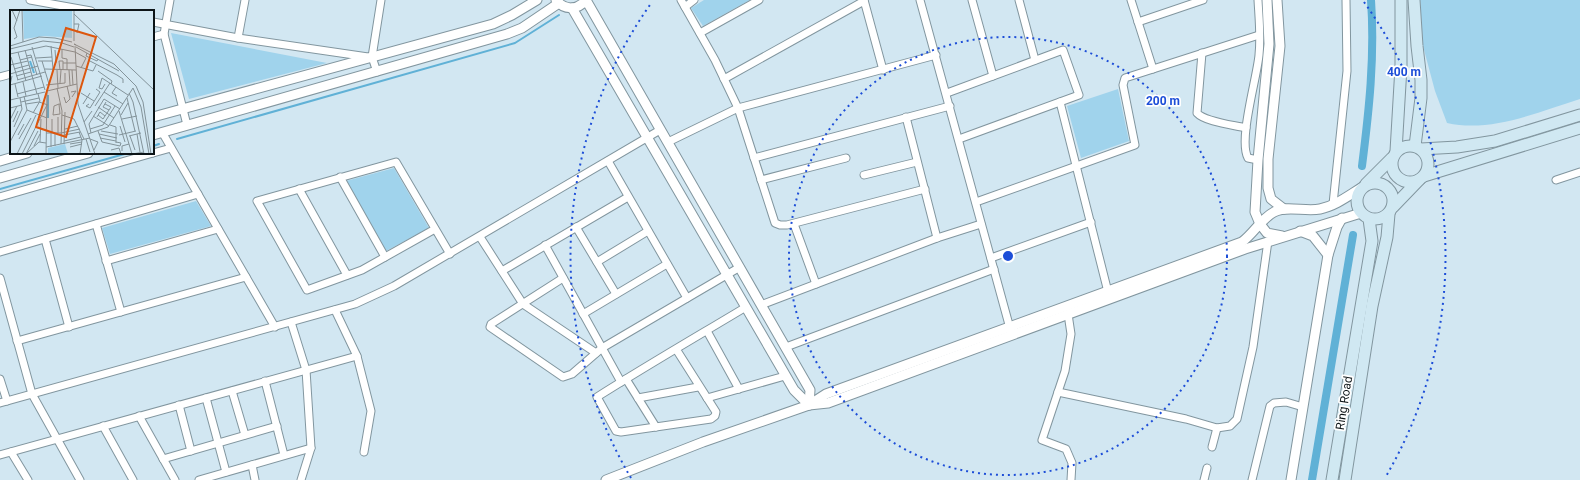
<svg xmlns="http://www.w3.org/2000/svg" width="1580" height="480" viewBox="0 0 1580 480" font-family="Roboto,sans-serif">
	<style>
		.green { fill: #a0d3ec }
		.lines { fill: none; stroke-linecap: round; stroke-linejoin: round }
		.stream { stroke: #60b1d6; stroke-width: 2 }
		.canal { stroke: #60b1d6; stroke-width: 8 }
		.minor-casing { stroke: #82969f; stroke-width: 9 }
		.tertiary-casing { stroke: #82969f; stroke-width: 11 }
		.secondary-casing { stroke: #82969f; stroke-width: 13 }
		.minor { stroke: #fff; stroke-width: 7 }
		.tertiary { stroke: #fff; stroke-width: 9 }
		.secondary { stroke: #d0e8f2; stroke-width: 11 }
		.ring { fill: none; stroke: #1d4ed8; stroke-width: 2; stroke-dasharray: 2 4 }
		.labels { text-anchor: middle; stroke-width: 3.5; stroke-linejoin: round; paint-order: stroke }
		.street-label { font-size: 12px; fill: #0c1417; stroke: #fff }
		.inset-river { fill: none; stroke: #60b1d6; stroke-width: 2 }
		.inset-road { fill: none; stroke: #83939a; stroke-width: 1 }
		.view { fill: #dd560d; fill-opacity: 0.15; stroke: #dd560d; stroke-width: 2 }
		.inset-edge { fill: none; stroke: #0c1417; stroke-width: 2 }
		.centre { fill: #1d4ed8; stroke: #fff; stroke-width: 2 }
		.ring-label { font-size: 12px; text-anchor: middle; font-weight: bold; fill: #1d4ed8; stroke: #fff; stroke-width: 3.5; stroke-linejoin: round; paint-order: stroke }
	</style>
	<rect width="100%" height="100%" fill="#d2e7f2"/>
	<g class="green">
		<path d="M704,0H750L703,26L691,8Z"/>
		<path d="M1420,0H1580V99C1538,112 1491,133 1447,123L1435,91L1423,46Z"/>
		<path d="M171,33L327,63L189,99Z"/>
		<path d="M1118,89L1129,141L1081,158L1067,106Z"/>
		<path d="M394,168L429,228L386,251L346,181Z"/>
		<path d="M196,201L211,226L110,254L102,228Z"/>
	</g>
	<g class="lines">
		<g class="stream">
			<path d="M177,139L515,43L559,15"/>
			<path d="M153,146L159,144"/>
			<path d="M0,189L128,153"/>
		</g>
		<g class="canal">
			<path d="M1362,166C1369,111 1375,56 1371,0"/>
			<path d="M1312,480L1353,235"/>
		</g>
		<defs>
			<g id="minor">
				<path d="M30,0L91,11"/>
				<path d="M170,0L164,34L187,125"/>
				<path d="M681,0L715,60L738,108L775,223L780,225H787L925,189"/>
				<path d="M864,0L883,70"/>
				<path d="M920,0L1011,332"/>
				<path d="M972,0L993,76"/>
				<path d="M1019,0L1035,60"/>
				<path d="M1131,0L1153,69"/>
				<path d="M1258,0C1259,18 1261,37 1259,55C1257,78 1238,140 1248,158L1258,160"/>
				<path d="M685,7L694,0"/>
				<path d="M153,22L238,38L368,57"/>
				<path d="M1138,22L1203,0"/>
				<path d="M700,33L759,0"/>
				<path d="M153,37L164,34"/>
				<path d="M238,38L245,0"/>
				<path d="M1202,53L1197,113C1205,122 1234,125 1246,128"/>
				<path d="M377,72L372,57L381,0"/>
				<path d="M0,77L11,74"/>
				<path d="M724,79L864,1"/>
				<path d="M947,93L1063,50L1079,95L959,139"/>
				<path d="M1060,102L1109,296"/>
				<path d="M906,117L937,238"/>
				<path d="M162,132L275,327"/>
				<path d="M668,142L738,108L936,55"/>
				<path d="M153,153L171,148"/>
				<path d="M754,158L950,106"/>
				<path d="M608,161L687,298"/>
				<path d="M864,175L917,162"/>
				<path d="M340,177L385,257"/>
				<path d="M761,180L846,158"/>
				<path d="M1556,180L1580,172"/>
				<path d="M299,189L347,275"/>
				<path d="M0,197L153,153"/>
				<path d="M976,202L1135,145L1123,85L1125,78L1259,35"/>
				<path d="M1333,204L1347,71L1346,0"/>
				<path d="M96,224L121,312"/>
				<path d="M794,224L816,284"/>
				<path d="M576,227L616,294"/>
				<path d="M435,229L362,270L307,290L257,201L396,162L450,254"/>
				<path d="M480,237L523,304L596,353"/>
				<path d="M45,239L69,327"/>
				<path d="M545,245L621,382"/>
				<path d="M0,252L198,194"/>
				<path d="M991,258L1091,222"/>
				<path d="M106,261L218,229"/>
				<path d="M597,262L648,231"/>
				<path d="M502,271L628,197"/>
				<path d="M0,278L32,394L80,480"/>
				<path d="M563,278L491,324L490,327L563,377L572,374L602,348L740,267"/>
				<path d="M761,305L937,238L981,224"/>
				<path d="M335,310L357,356L371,411L364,452"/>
				<path d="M583,314L667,264"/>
				<path d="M1068,314L1071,334L1065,371L1042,440L1066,449L1072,463L1071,480"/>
				<path d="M291,322L306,370L311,448L301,480"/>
				<path d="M707,331L739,389"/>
				<path d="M17,341L246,277"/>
				<path d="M786,347L994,269"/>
				<path d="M676,349L716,412L715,416L711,419L621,432L616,431L597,397C646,366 696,337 746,307"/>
				<path d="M0,379L7,401"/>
				<path d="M626,379L656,427"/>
				<path d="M265,381L284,455"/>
				<path d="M232,391L245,435"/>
				<path d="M1058,392L1186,419L1217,428L1230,426L1237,419L1253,347L1268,241"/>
				<path d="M206,398L226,472"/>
				<path d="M638,398L698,387"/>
				<path d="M707,398L785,376"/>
				<path d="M0,403L355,304L394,286L660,130"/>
				<path d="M179,405L191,451"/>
				<path d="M139,416L175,480"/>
				<path d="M103,426L133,480"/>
				<path d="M1212,447L1217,428"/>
				<path d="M11,452L28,480"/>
				<path d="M0,455L357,356"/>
				<path d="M163,459L277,426"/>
				<path d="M252,465L255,480"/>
				<path d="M199,480L311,448"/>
				<path d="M1204,480L1207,468"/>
				<path d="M1252,480L1270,406L1274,403L1286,402L1303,407"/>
			</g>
			<g id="tertiary">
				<path d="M556,0C564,10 577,11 586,0"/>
				<path d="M586,0L810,390L809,405"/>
				<path d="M1267,0L1269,44L1258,160L1255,212L1260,224L1267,233L1282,236"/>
				<path d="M1277,0L1280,46L1268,159V188L1271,199L1284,209"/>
				<path d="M572,8L794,390L809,405"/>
				<path d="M153,117L493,24L512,15L537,0"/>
				<path d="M153,135L507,34L522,28L559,3"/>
				<path d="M0,161L27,153"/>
				<path d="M0,178L88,153"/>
				<path d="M1300,231L1313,236L1328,255"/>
				<path d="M812,403L826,394L1242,242C1254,233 1261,219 1274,212C1286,205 1305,212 1320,209C1335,206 1348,196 1361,188"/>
				<path d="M606,480L703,442L809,405L828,403L1245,249L1361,213"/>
				<path d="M1291,480L1328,255L1337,227L1342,218"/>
			</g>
			<g id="secondary">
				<path d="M1414,0L1417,46L1421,80V98L1415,146"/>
				<circle cx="1410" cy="164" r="18"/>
				<path d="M1421,149L1457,147L1495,141L1580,115"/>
				<path d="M1396,151L1401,67V0"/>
				<path d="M1424,176L1580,128"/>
				<circle cx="1375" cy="201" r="18"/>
				<path d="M1366,184L1392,158"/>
				<path d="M1393,207L1419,180"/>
				<path d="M1332,480L1372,241L1369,219"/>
				<path d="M1345,480L1372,306L1387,237L1389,214"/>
			</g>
		</defs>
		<use href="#minor" class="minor-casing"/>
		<use href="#tertiary" class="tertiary-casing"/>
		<use href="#secondary" class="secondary-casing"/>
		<use href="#minor" class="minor"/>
		<use href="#tertiary" class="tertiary"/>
		<use href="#secondary" class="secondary"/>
	</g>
	<g class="ring">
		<circle cx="1008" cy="256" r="219"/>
		<path d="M631 478A437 437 0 0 1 652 2M1364 2A437 437 0 0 1 1385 478"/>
	</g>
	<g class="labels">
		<g class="street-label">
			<text transform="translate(1344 403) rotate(-81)" y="4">Ring Road</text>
		</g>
	</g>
	<g transform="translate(10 10)">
		<rect width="144" height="144" fill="#d2e7f2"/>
		<path d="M13,0H62V28L34,26L14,29ZM55,134L58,144H38V138Z" fill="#a0d3ec"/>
		<path class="inset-river" d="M20,51L24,63M38,108V85"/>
		<path class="inset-road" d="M2,0L7,11M12,0L13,32M64,0V31M64,4L144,80M64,14H69L67,23M4,29L7,27L4,18L10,0M66,35L64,34L104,54L126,76L133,92L141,144M0,36L29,27L45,28L62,32M41,36L43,59M65,36L68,94L85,144M22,37L35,80M66,37L109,61M0,39L33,31L52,33L64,37M52,39V48L57,49V60M15,40L27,84M45,40L46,53M8,42L16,71M65,42L76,48L71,58M77,43L76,46L87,51L88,49M0,44L36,36L65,42M16,46L21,45L27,65M1,47L8,70M26,48L42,47M10,50L22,47M78,50L107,65L113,69V73M28,51H42M32,51L39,74M53,53H66M0,55L18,51M66,56L83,61L86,55M4,59L19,55M35,59L66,60M47,60L48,78M50,60L49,51H53V60M59,60L60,75M62,60L63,75M88,61L102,71L101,74M0,64L28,56M2,66L0,75L32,66M6,66L21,62M7,70L35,62M13,72L16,86M50,73L51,60M5,74L8,87M95,74L92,79L89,78L92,68L118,85M36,75L55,73V63M106,77L102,83L107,86M47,78L52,101L51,134M123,78L131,97L139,144M37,81L67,74M61,82L66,81L62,87M94,82L113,94M71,83L84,91M119,83L123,92L134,144M7,84L34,77M54,87L56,93L60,89L57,76M117,88L125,121M0,90L35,82M11,92L29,88M96,92L93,97L99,100M16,94L29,92L38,95M49,94L50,104L43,105L44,96L49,94H50M73,94L80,83M79,94L76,96L80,98L90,82L86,79M85,96L100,73M88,97L104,108M0,98L12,95M17,100L37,108M109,101L122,144M23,103L30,91L28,84M52,105L64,109L74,129M88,105L93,109L101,97L95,94M111,105L118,93M83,106L99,116M87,107L90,102L95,106M112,109L127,106M0,110L7,96M3,112L8,101M74,112L82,101M100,115L106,117V133M110,116L115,132M4,117L12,99L10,88M55,119L68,116M80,119L93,115L105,96M88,121L92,132L110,136L111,133L106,132M91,121L108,124M69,122L72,130L70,144M36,123H51L70,119M42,123V109M48,123V107M81,123L79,114L94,89L110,99M78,124L98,117L123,78M89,124L107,128M127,124L130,142M8,125L14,114M54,125L70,122M109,125L126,121M119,126L131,123M120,126L125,140M90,128L106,131M9,129L21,108M76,129L80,142M80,129L88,132L84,140M54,131L71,127M0,132L17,100L14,86M30,132L31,109M54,134L55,102M60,134L72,132M24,136L30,124M45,136V123M36,137L80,128M41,137V123M60,137L72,134M101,140L109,138L111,144M112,141V136L119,134M17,143L29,132L36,133M7,144L26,105M12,144L37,95M16,144L28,121M36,144L37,82M122,144L134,142"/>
		<path class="view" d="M56,18L86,27L56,127L26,117Z"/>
		<rect width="144" height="144" class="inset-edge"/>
	</g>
	<circle cx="1008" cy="256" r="6" class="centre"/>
	<g class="ring-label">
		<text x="1404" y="76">400 m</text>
		<text x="1163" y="105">200 m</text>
	</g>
</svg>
